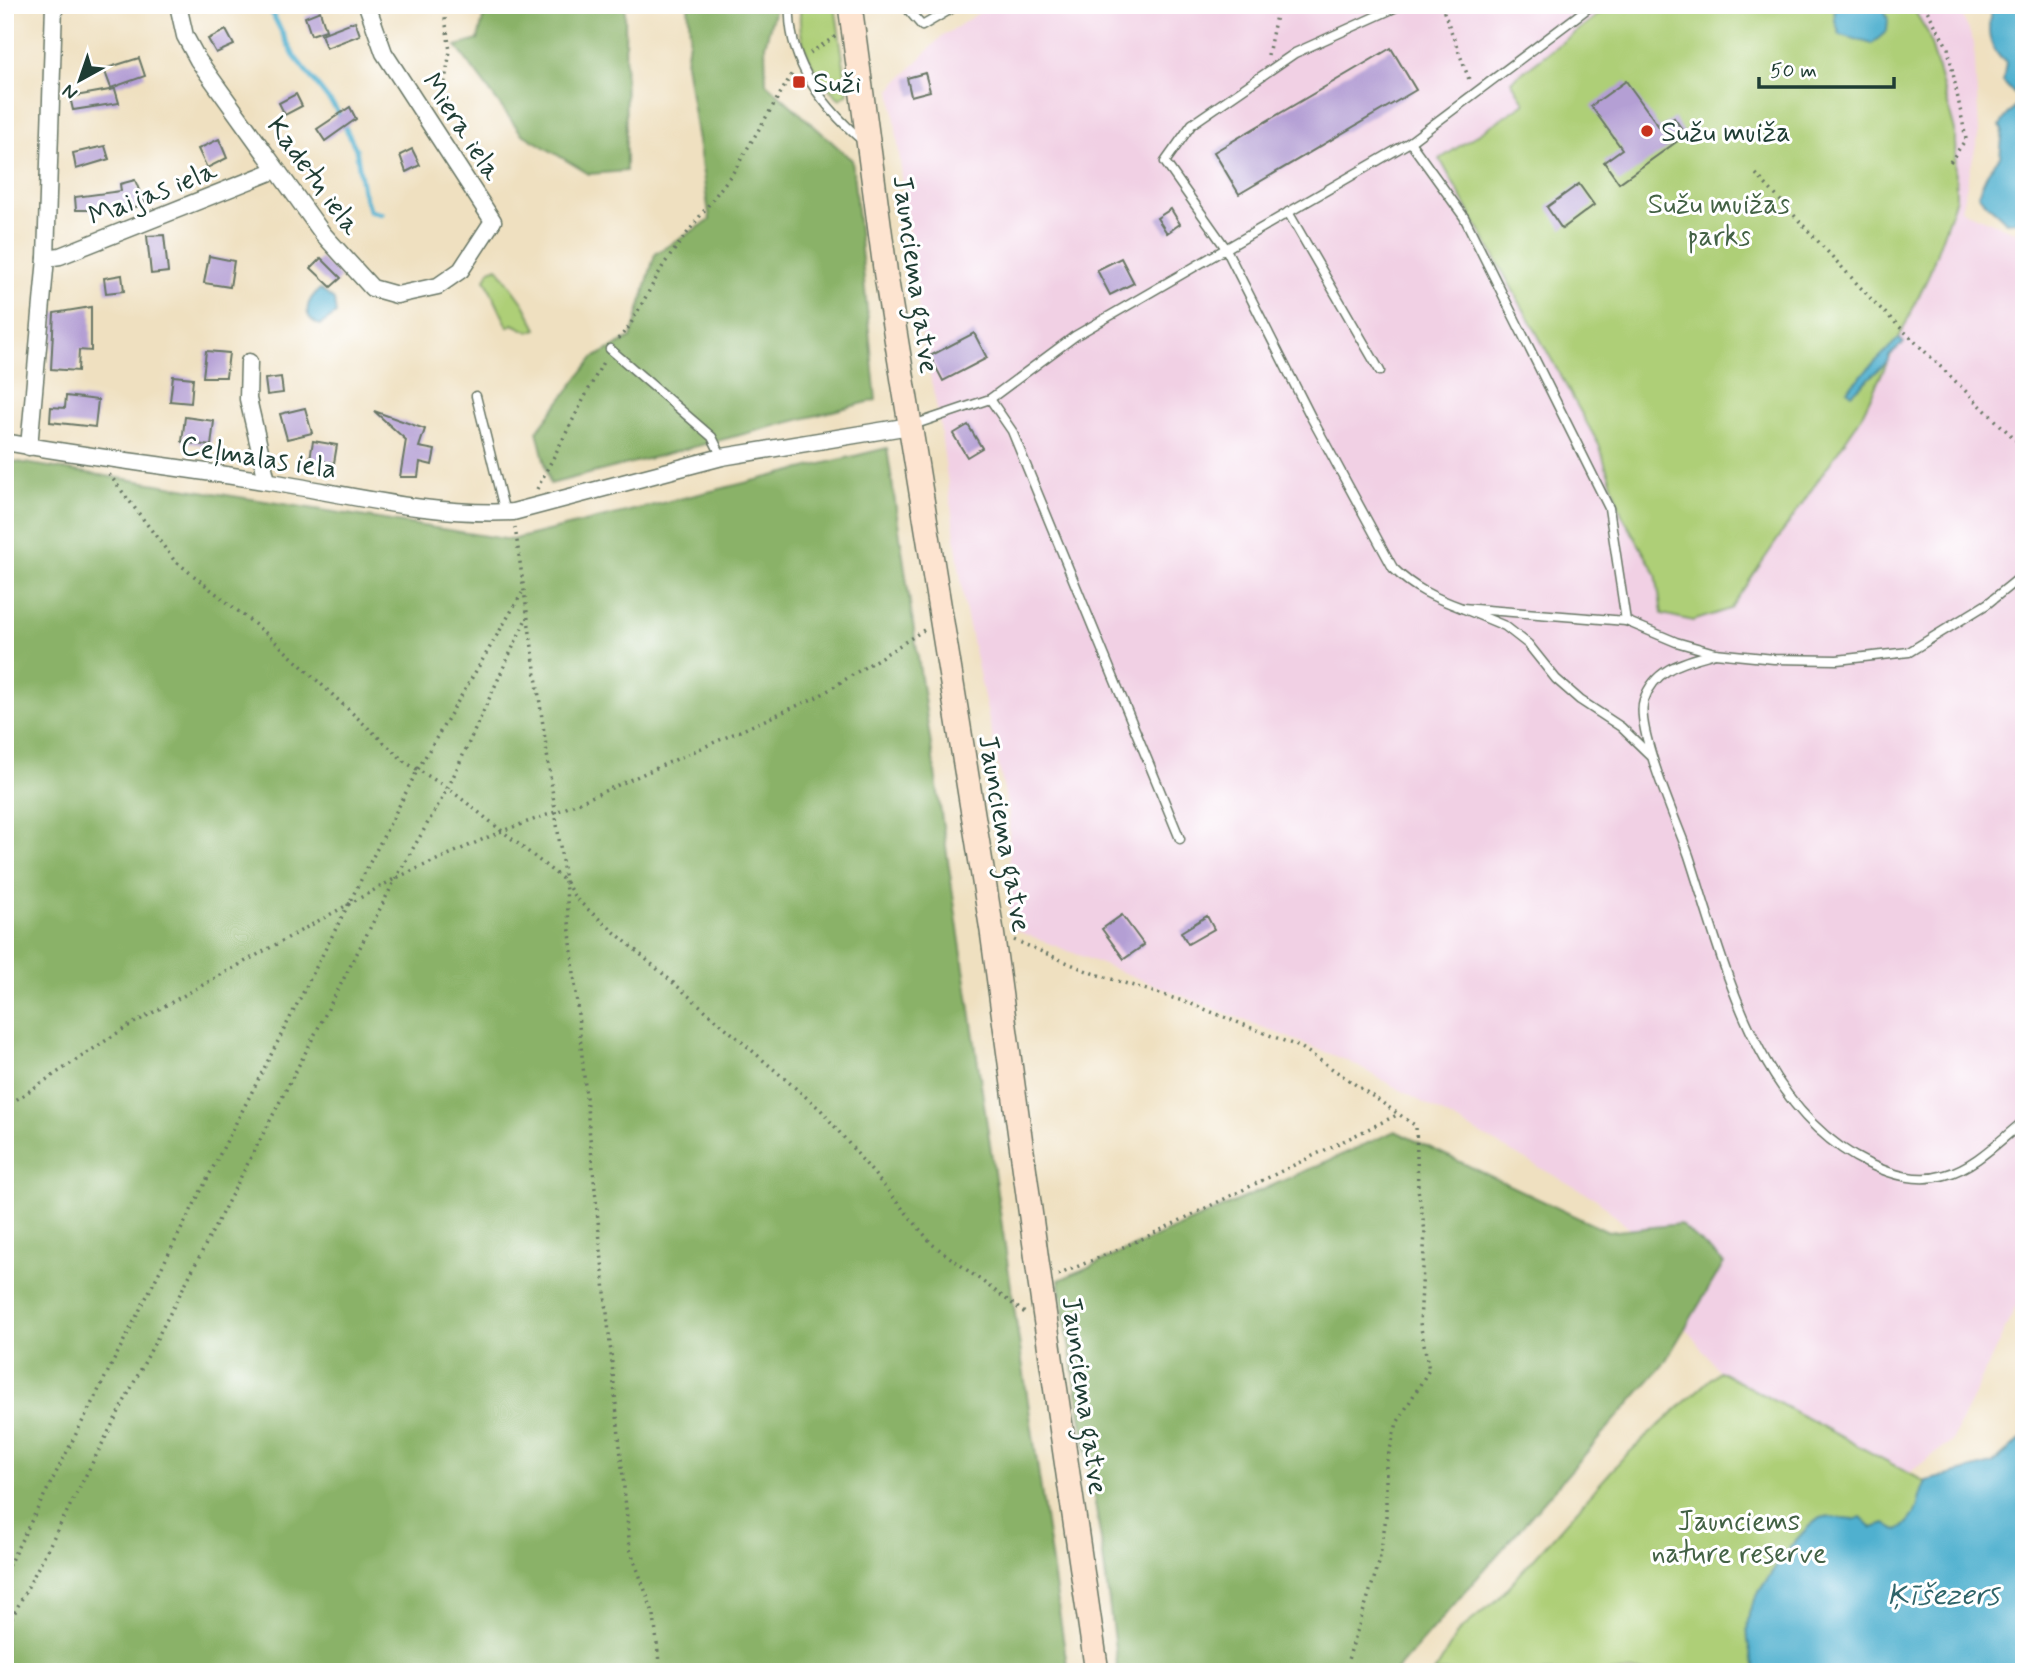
<svg xmlns="http://www.w3.org/2000/svg" width="2029" height="1677" viewBox="0 0 2029 1677" font-family="Mynerve,sans-serif">
	<style>
		.built { fill: #f1d0e4 }
		.green { fill: #aecf77; stroke: #668656; stroke-width: 2 }
		.forest { fill: #8ab268; stroke: #54784e; stroke-width: 2 }
		.water { fill: #50b0cf; stroke: #387682; stroke-width: 2 }
		.lines { fill: none; stroke-linecap: round; stroke-linejoin: round }
		.stream { stroke: #50b0cf; stroke-width: 5 }
		.building { fill: #b49fd4 }
		.service-casing { stroke: #687665; stroke-width: 11 }
		.minor-casing { stroke: #687665; stroke-width: 19 }
		.secondary-casing { stroke: #687665; stroke-width: 26 }
		.path { stroke: #687665; stroke-width: 3.5; stroke-dasharray: 2 5; stroke-linecap: butt }
		.service { stroke: #fff; stroke-width: 8 }
		.minor { stroke: #fff; stroke-width: 16 }
		.secondary { stroke: #fde4d0; stroke-width: 23 }
		.poi-dot { fill: #c8321e; stroke: #fff; stroke-width: 2.5 }
		.labels { text-anchor: middle; stroke-width: 6; stroke-linejoin: round; paint-order: stroke }
		.poi-label { font-size: 28px; fill: #1f3d34; stroke: #fff; text-anchor: start }
		.street-label { font-size: 28px; fill: #1f3d34; stroke: #fff }
		.park-label { font-size: 28px; fill: #436245; stroke: #fff }
		.water-label { font-size: 30px; font-style: italic; fill: #30656a; stroke: #fff }
	</style>
	<rect width="100%" height="100%" fill="#fff"/>
	<filter id="ink" filterUnits="userSpaceOnUse"><feTurbulence type="fractalNoise" baseFrequency=".0143" numOctaves="2"/><feDisplacementMap in="SourceGraphic" scale="14" xChannelSelector="R" yChannelSelector="G"/><feConvolveMatrix kernelMatrix="1 2 1 2 8 2 1 2 1" color-interpolation-filters="sRGB"/></filter>
	<filter id="wash" filterUnits="userSpaceOnUse"><feTurbulence type="fractalNoise" baseFrequency=".00686" numOctaves="4" result="noise"/><feDisplacementMap in="SourceGraphic" scale="28" xChannelSelector="R" yChannelSelector="G"/><feGaussianBlur stdDeviation="1.57" result="paint"/><feColorMatrix in="noise" values="0 0 0 0 0 0 0 0 0 0 0 0 0 0 0 0 0 1.4 0 .05"/><feComposite in="paint" operator="in"/></filter>
	<g filter="url(#wash)">
		<rect width="100%" height="100%" fill="#efe0c0"/>
		<path class="built" d="M991,5H1958L1974,43L1979,132L1961,210L2024,235V1297L2016,1306L1952,1441L1909,1473L1719,1371L1620,1244L1634,1233L1598,1200L1348,1061L1010,928L1009,814L964,603L939,418L922,336L891,89L940,38Z"/>
		<g class="green">
			<path d="M801,5H835L848,93L840,99C814,77 795,40 801,5Z"/>
			<path d="M1611,5H1911L1928,33L1955,131L1956,198L1928,277L1860,419L1730,609L1693,621L1662,614L1656,574L1622,515L1599,445L1440,159L1525,103L1511,81Z"/>
			<path d="M497,267L524,304L537,329L529,332L513,324L508,327L485,279L490,270Z"/>
			<path d="M1719,1371L2024,1535V1672H1434L1459,1631L1497,1600L1621,1460Z"/>
		</g>
		<g class="forest">
			<path d="M486,5H625L626,171L589,174L521,133L456,46L478,40Z"/>
			<path d="M688,5H776L765,45L766,83L852,160L876,400L550,484L537,431L593,358L631,338L655,254L710,220L686,63L690,33Z"/>
			<path d="M887,448L1068,1672H5V460L511,540Z"/>
			<path d="M1395,1131L1608,1232L1680,1224L1724,1263L1663,1365L1395,1672H1118L1101,1540L1059,1280Z"/>
		</g>
		<g class="water">
			<path d="M1834,5H1882L1888,19L1887,31L1872,44L1840,35L1835,21Z"/>
			<path d="M1992,5H2024V224L2020,221L2006,222C1997,211 1985,205 1978,194L1988,172L2000,157L2003,129L2000,126C2005,115 2017,108 2019,99L2003,82L2006,63C1986,46 1987,30 1992,5Z"/>
			<path d="M320,289L334,300L336,314L320,325C300,317 307,300 320,289Z"/>
			<path d="M1899,338L1904,343L1889,356V360L1852,394L1847,390Z"/>
			<path d="M2024,1437V1672H1757C1749,1654 1745,1634 1749,1614C1755,1592 1799,1530 1819,1519C1832,1512 1848,1525 1861,1517L1873,1528L1885,1524L1897,1530C1919,1521 1917,1499 1926,1481L1992,1464Z"/>
		</g>
		<g class="lines">
			<path class="stream" d="M268,5L294,56L336,109L356,149L363,191L370,211L382,214"/>
		</g>
		<g id="blocks">
			<g class="building">
				<path d="M320,11L326,30L311,35L305,17Z"/>
				<path d="M355,21L360,35L326,48L321,34Z"/>
				<path d="M226,30L234,45L216,53L208,39Z"/>
				<path d="M1391,48L1416,90L1239,194L1214,152Z"/>
				<path d="M139,58L145,76L111,88L104,69Z"/>
				<path d="M925,73L930,91L911,96L907,78Z"/>
				<path d="M1626,81L1660,128L1674,118L1686,135L1619,183L1604,162L1622,149L1591,106Z"/>
				<path d="M115,89L119,103L73,110L70,97Z"/>
				<path d="M296,94L302,106L285,115L279,103Z"/>
				<path d="M350,107L356,119L325,141L317,129Z"/>
				<path d="M219,139L227,158L207,168L198,149Z"/>
				<path d="M105,146L109,159L76,169L73,153Z"/>
				<path d="M412,149L420,165L406,172L400,155Z"/>
				<path d="M135,180L145,205L122,210H76L75,197L121,191L120,184Z"/>
				<path d="M1579,184L1594,205L1562,229L1547,207Z"/>
				<path d="M1171,209L1180,224L1167,233L1157,218Z"/>
				<path d="M164,235L168,272L151,274L147,236Z"/>
				<path d="M209,256L234,261L230,287L204,283Z"/>
				<path d="M321,258L341,278L331,287L311,268Z"/>
				<path d="M1121,258L1134,283L1110,295L1097,270Z"/>
				<path d="M122,275L124,291L106,293L104,278Z"/>
				<path d="M91,307V351L79,350L78,371L51,369L54,313Z"/>
				<path d="M974,333L987,358L943,381L930,356Z"/>
				<path d="M206,351L229,353L226,377H203Z"/>
				<path d="M173,376L193,378L191,403L170,401Z"/>
				<path d="M281,377L283,393L267,395L265,379Z"/>
				<path d="M66,396L98,400L95,427L50,422L51,407L65,408Z"/>
				<path d="M305,408L312,433L287,439L280,414Z"/>
				<path d="M374,411L425,429L419,447L435,450L432,465L420,462L418,477H400L406,440Z"/>
				<path d="M185,417L214,421L211,446L182,442Z"/>
				<path d="M968,425L982,448L967,457L953,434Z"/>
				<path d="M313,441L337,445L334,463L310,459Z"/>
				<path d="M1122,915L1144,945L1124,959L1102,929Z"/>
				<path d="M1207,916L1214,929L1188,944L1181,932Z"/>
			</g>
		</g>
	</g>
	<g filter="url(#ink)">
		<use href="#blocks" fill-opacity="0" stroke="#687665" stroke-width="2"/>
		<g class="lines">
			<defs>
				<g id="service">
					<path d="M790,5C787,61 824,108 864,142"/>
					<path d="M904,5L922,26L958,5"/>
					<path d="M1401,5L1295,53L1192,124L1165,162L1225,247L1311,417L1393,568C1413,588 1435,598 1462,608"/>
					<path d="M1410,142L1464,217L1609,508L1626,621"/>
					<path d="M1288,212L1380,371"/>
					<path d="M610,349L712,437L722,457"/>
					<path d="M476,396L505,513"/>
					<path d="M990,399L1012,431L1180,839"/>
					<path d="M913,425L990,399L1075,336L1410,142L1592,5"/>
					<path d="M1715,653L1774,659L1837,660L1909,652L1987,604L2024,574"/>
					<path d="M1652,757L1621,727L1580,700L1556,679L1528,644L1505,626L1462,608L1626,621L1676,642L1715,653C1685,662 1655,667 1644,700C1634,727 1678,825 1689,856C1724,963 1757,1111 1869,1164C1893,1175 1918,1183 1945,1175C1975,1167 2000,1140 2024,1121"/>
				</g>
				<g id="minor">
					<path d="M178,5L185,36L198,60L323,234L372,288L397,295L438,286L461,270L493,221L384,53L367,5"/>
					<path d="M46,258L60,256L276,170"/>
					<path d="M249,362L248,399L267,481"/>
					<path d="M5,442C93,458 182,467 270,482C351,495 430,516 513,512L722,457L910,426"/>
					<path d="M29,447L46,258L54,5"/>
				</g>
				<path id="secondary" d="M850,5L886,276L992,931L1040,1283L1097,1672"/>
			</defs>
			<use href="#service" class="service-casing"/>
			<use href="#minor" class="minor-casing"/>
			<use href="#secondary" class="secondary-casing"/>
			<g class="path">
				<path d="M1447,5L1444,12L1470,82"/>
				<path d="M1924,5L1948,48L1966,139L1948,165"/>
				<path d="M810,53L836,36"/>
				<path d="M1268,55L1278,5"/>
				<path d="M440,110L450,51L445,18L448,5"/>
				<path d="M1756,174L1873,301L2024,448"/>
				<path d="M618,339L629,327L664,264L734,171L792,74"/>
				<path d="M109,474L174,560L268,635L405,762L448,788L565,881L576,899L821,1110L932,1244L1025,1313"/>
				<path d="M537,489L604,360"/>
				<path d="M515,527L565,881L630,1549L654,1615L660,1672"/>
				<path d="M1014,940L1092,973L1189,1003L1302,1048L1416,1126L1418,1189L1425,1231L1420,1323L1429,1370L1397,1423L1386,1464V1517L1379,1563L1344,1672"/>
				<path d="M5,1107L125,1028L396,878L502,831L564,809L819,696L924,630"/>
				<path d="M1058,1275L1144,1238L1399,1114"/>
				<path d="M5,1572L418,769L522,593"/>
				<path d="M5,1631L396,878L448,788L525,621"/>
			</g>
			<use href="#service" class="service"/>
			<use href="#minor" class="minor"/>
			<use href="#secondary" class="secondary"/>
		</g>
	</g>
	<g class="poi-dot">
		<rect x="792" y="75" width="14" height="14" rx="3.5"/>
		<circle cx="1647" cy="131" r="7"/>
	</g>
	<g class="labels">
		<g class="poi-label">
			<text x="813" y="92">Suži</text>
			<text x="1661" y="141">Sužu muiža</text>
		</g>
		<g class="street-label">
			<text transform="translate(463 126) rotate(57)" y="10">Miera iela</text>
			<text transform="translate(315 175) rotate(54)" y="10">Kadetu iela</text>
			<text transform="translate(152 192) rotate(-21)" y="10">Maijas iela</text>
			<text transform="translate(917 274) rotate(82)" y="10">Jaunciema gatve</text>
			<text transform="translate(259 456) rotate(9)" y="10">Ceļmalas iela</text>
			<text transform="translate(1006 833) rotate(80)" y="10">Jaunciema gatve</text>
			<text transform="translate(1086 1395) rotate(82)" y="10">Jaunciema gatve</text>
		</g>
		<g class="park-label">
			<text x="1719" y="213">Sužu muižas<tspan x="1719" dy="32">parks</tspan></text>
			<text x="1739" y="1530">Jaunciems<tspan x="1739" dy="32">nature reserve</tspan></text>
		</g>
		<g class="water-label">
			<text x="1943" y="1604">Ķīšezers</text>
		</g>
	</g>
	<rect width="2029" height="1677" fill="none" stroke="#fff" stroke-width="28"/>
	<g transform="translate(80 80) rotate(220)" stroke="#ffffff" stroke-width="5" paint-order="stroke">
	<path d="M0-5L12 26L0 18L-12 26Z" fill="#1f3d34"/>
	<text y="-10" font-size="19" font-weight="bold" text-anchor="middle" fill="#1f3d34">N</text>
	</g>
	<path d="M1759 77v10h135v-10" fill="none" stroke="#1f3d34" stroke-width="3.5"/>
	<text x="1770" y="77" font-size="21" fill="#1f3d34" stroke="#ffffff" stroke-width="5" paint-order="stroke">50 m</text>
</svg>
